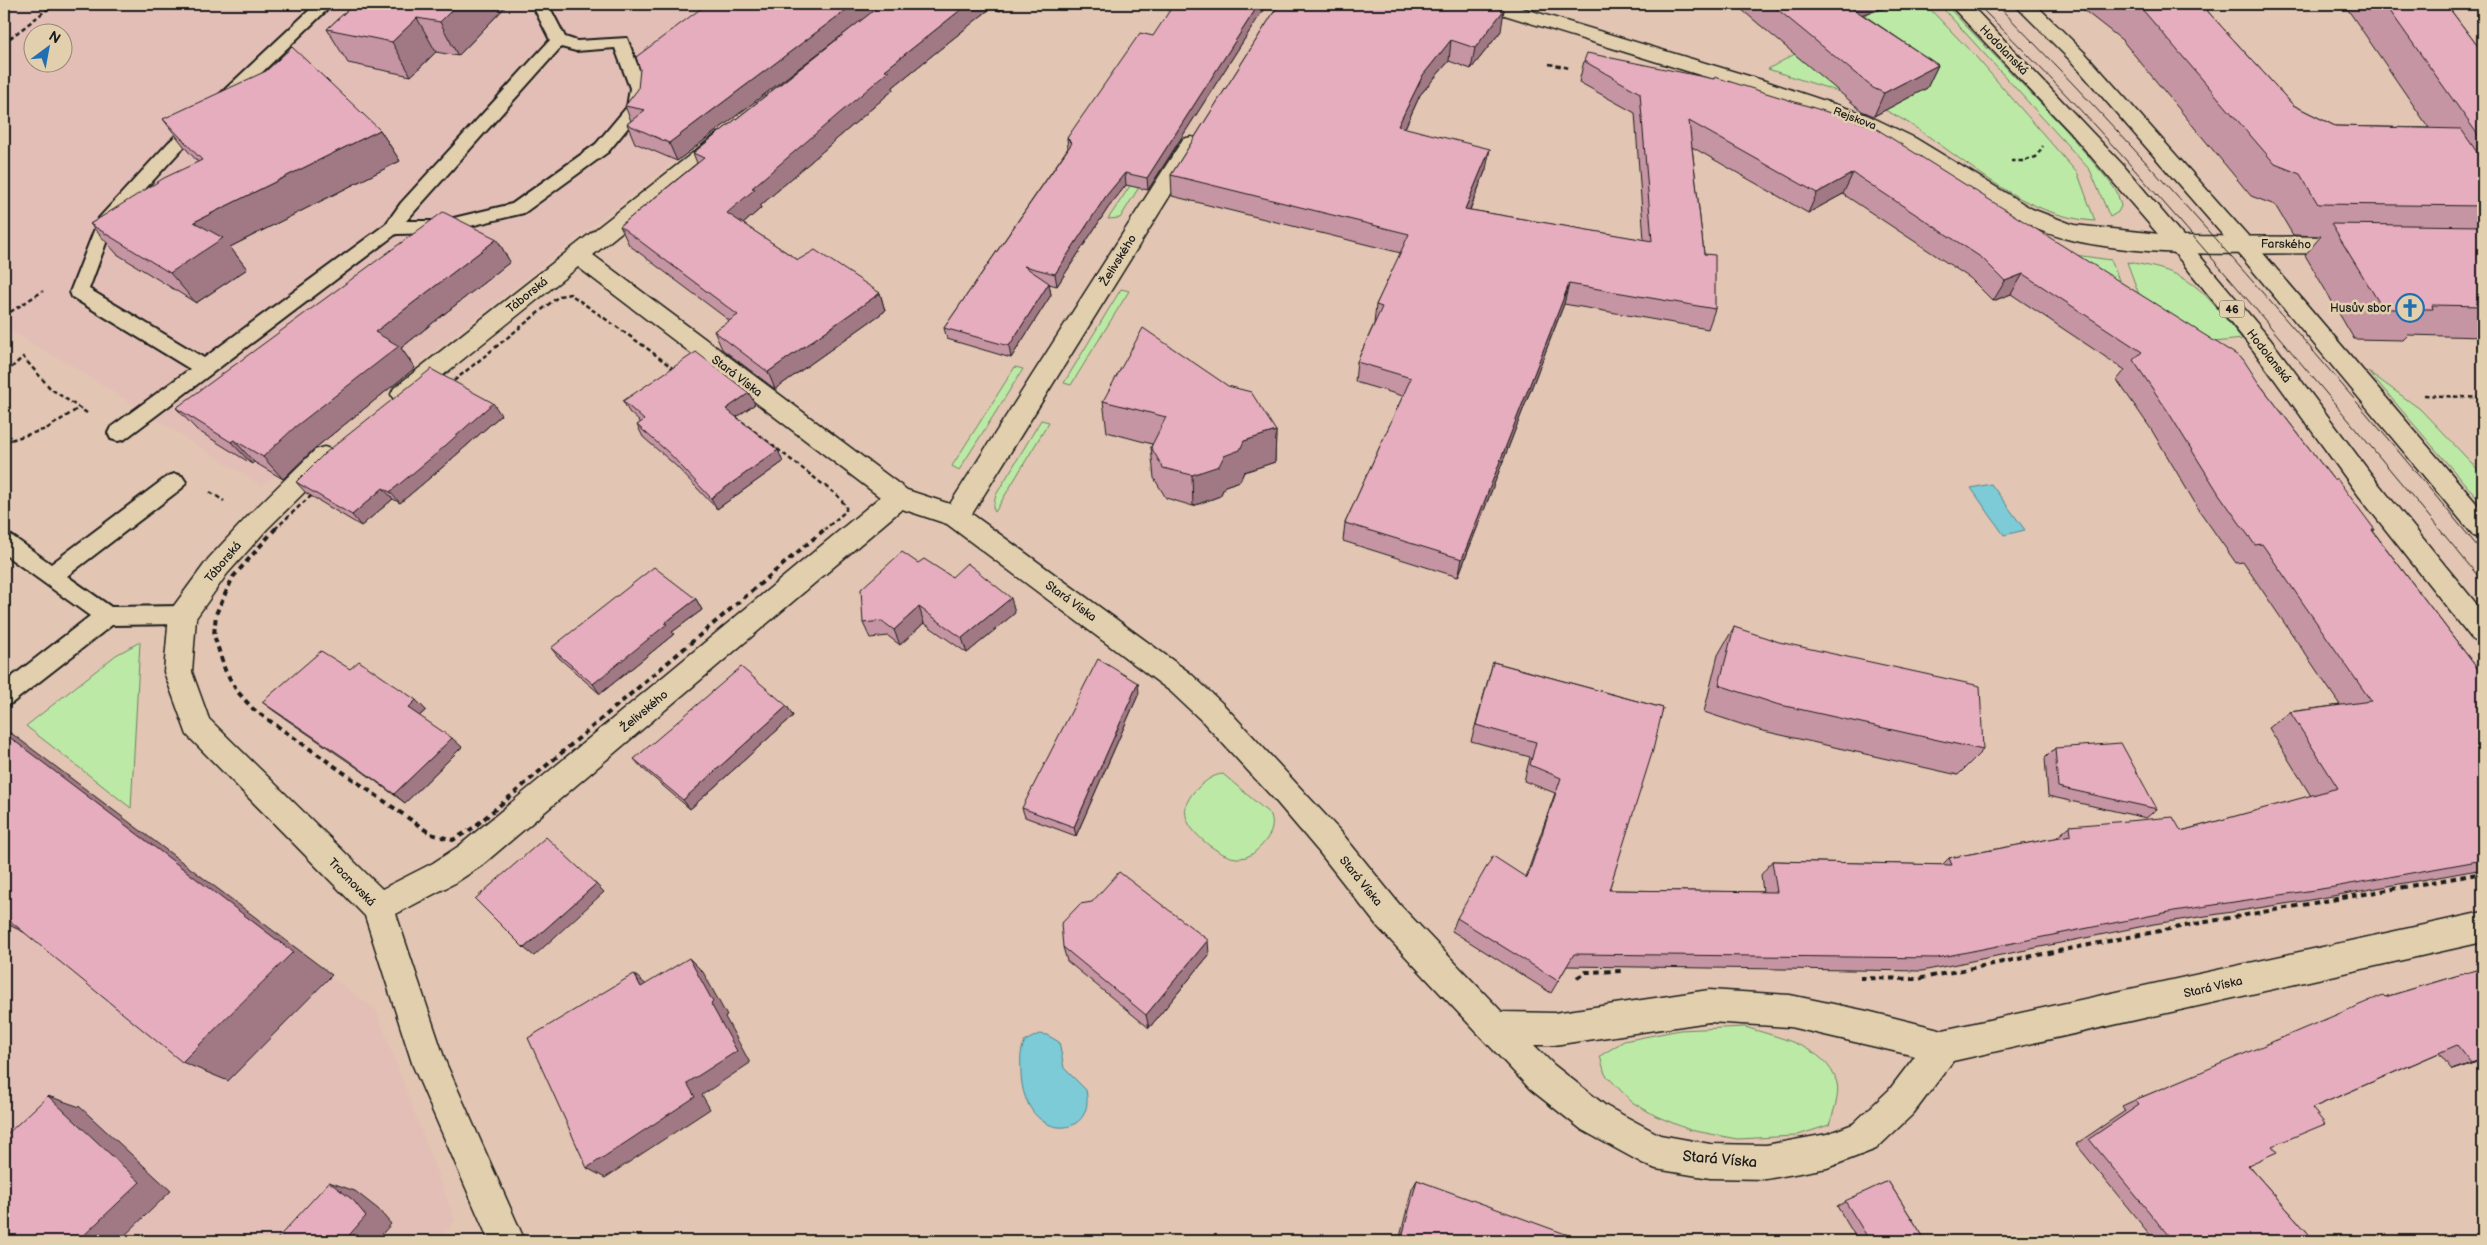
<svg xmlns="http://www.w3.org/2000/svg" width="2487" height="1245" viewBox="0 0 2487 1245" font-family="'Balsamiq Sans',sans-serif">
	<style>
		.built { fill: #e3beb6; fill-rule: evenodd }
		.green { fill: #bce9a6; stroke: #6c8261 }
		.water { fill: #7bcbd7; stroke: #55858c }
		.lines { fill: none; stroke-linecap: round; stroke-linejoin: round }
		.lane-casing { stroke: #1c1c1c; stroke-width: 4 }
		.street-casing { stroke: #1c1c1c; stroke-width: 3 }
		.primary-casing { stroke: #1c1c1c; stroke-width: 3 }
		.path-far1 { stroke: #1c1c1c; stroke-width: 2.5; stroke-dasharray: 4.5 3; stroke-linecap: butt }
		.path { stroke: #1c1c1c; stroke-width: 4; stroke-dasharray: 5.5 4.5; stroke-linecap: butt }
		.lane { fill: #e1cfad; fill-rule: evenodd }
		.street { fill: #e1cfad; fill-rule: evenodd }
		.primary { fill: #e1cfad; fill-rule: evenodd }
		.tram { stroke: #1c1c1c; stroke-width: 1 }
		.wall { fill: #c695a3; stroke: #1c1c1c }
		.shaded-wall { fill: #a17985; stroke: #1c1c1c }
		.building { fill: #e6adbe; stroke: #1c1c1c }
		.labels { text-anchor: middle; stroke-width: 5; stroke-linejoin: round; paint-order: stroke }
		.far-street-label { font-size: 11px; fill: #1c1c1c; stroke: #e1cfad }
		.shield { fill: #e1cfad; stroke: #575248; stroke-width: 1 }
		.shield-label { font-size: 11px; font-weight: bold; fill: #1c1c1c }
		.street-label { font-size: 12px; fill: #1c1c1c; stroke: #e1cfad }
		.poi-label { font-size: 12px; fill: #1c1c1c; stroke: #e1cfad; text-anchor: end }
		.near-street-label { font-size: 15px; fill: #1c1c1c; stroke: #e1cfad }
	</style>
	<rect width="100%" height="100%" fill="#e2c5b2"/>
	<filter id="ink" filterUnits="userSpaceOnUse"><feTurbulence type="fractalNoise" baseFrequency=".02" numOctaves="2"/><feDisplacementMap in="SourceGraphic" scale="10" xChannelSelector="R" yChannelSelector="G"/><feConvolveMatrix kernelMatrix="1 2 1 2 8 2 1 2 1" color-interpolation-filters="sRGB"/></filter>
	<g filter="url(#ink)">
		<g class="built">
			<path d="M4,4H874L262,486L72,366L4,327ZM32,32H62V62H32Z"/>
			<path d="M4,736L376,1010L455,1221L437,1241H4Z"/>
		</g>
		<g class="green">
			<path d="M1901,4H1925L1976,57L2078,174L2095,221C2023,217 1968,161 1910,124C1868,97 1814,85 1768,69L1870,12Z"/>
			<path d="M1939,4H1945L2064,128L2109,181L2117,192L2121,206L2118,212L2110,217L2090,170Z"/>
			<path d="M1160,153L1120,218L1108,219L1150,156Z"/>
			<path d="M2075,255L2111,260L2129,306Z"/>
			<path d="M2127,262C2194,272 2201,289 2242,339L2196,344L2147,316Z"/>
			<path d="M1121,289L1129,291L1071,385L1064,383Z"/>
			<path d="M1015,367L1023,369L959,470L952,466Z"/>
			<path d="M2369,372L2420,409L2483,475V505Z"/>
			<path d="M1041,420L1049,422L995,512L993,508L996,495Z"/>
			<path d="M140,642L131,808L26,726L116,655Z"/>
			<path d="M1223,774L1271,815C1275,828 1270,836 1261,846C1256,851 1252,855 1246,857C1232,861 1221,853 1210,846C1188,829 1173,809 1200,786C1207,780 1213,775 1223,774Z"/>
			<path d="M1745,1027C1776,1037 1827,1046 1837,1083C1840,1096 1833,1113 1829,1125L1795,1136L1737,1139L1690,1130L1656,1116L1632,1102L1605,1074L1600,1056L1624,1041L1680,1030Z"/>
		</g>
		<g class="water">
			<path d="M1991,484L2025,530L2004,535L1971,488Z"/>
			<path d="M1039,1034L1047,1035L1059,1042L1064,1068L1086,1090C1097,1140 1025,1144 1021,1075C1021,1062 1019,1053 1025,1041Z"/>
		</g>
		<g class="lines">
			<defs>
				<g id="lane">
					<path d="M316,4H333L180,151L113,224L89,289L204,358L386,224L401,203L550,40L532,4H548L565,37L577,41L627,38L646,88L644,108L608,152L524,213L441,233L396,234L125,439L118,441L111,439L108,433L111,427L190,369L72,297L70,292L99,218L168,143ZM561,47L576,51L615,48L630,88L627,107L596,144L512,204L441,221H406Z"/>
					<path d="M175,474L182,476L186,482L182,488L67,576L111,607L183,606L191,608L194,615L191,622L183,624L112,625L12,703L4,706V683L90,616L4,554V533L12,536L51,564L168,476Z"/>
				</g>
				<g id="street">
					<path d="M1479,4H1509L1762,80L1867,115L1915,138L2032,209L2074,225L2178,236L2352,237L2360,240L2363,245L2360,250L2352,253C2261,252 2161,260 2071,240C1995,223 1926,154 1852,124C1803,105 1752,91 1703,76C1629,53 1556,31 1482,8Z"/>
					<path d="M725,131L732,133L736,138L732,143L593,255L907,490L950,504L1183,139L1191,137L1199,139L1202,144L972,514L1190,673L1223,704L1341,832L1400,905L1502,1012L1554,1013L1709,990L1790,995L1867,1011L1943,1030L2483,912V942L1953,1061L1913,1114L1876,1149L1827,1168L1766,1179L1710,1178L1656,1169L1644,1164L1582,1130L1530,1089L1378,927L1319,852L1274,799L1203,722L1170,691L947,524L902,509L481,866L455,883L396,914L446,1063L525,1241H489L413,1066L365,916L187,735L164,672L169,615L173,607L209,558L249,515L315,450L324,447L333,450L337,457L333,464L267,529L227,574L196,618L192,672L209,719L382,889L433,863L459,846L880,497L578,267L412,400L403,403L394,400L391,394L394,388L718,133ZM1709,1022L1790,1027L1915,1056L1889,1090L1853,1124L1827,1134L1766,1145L1710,1144L1660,1135L1606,1106L1554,1065L1534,1045H1554Z"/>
				</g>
				<g id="primary">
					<path d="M1949,4H1970L2123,165L2270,339L2377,482L2483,612V644L2473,640L2359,496L2254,351L2182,262L2070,132Z"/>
					<path d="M2014,4H2035L2085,53L2250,238L2483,511V539L2474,536L2234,248L2071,61Z"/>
				</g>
			</defs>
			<use href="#lane" class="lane-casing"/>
			<use href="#street" class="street-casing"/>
			<use href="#primary" class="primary-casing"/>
			<g class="path-far1">
				<path d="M4,43L54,4"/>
				<path d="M1549,64L1570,68"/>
				<path d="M2011,161H2023L2036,157L2043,146"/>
				<path d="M4,316L43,291"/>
				<path d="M4,366L11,368L23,357L51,389L87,413"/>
				<path d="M2424,395L2483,398"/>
				<path d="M4,442L46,429L79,408"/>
				<path d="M210,492L224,501"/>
				<path d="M275,529L305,501L559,296L570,294L648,349L838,496L846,506V511L825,529"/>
			</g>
			<g class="path">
				<path d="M276,528L233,577L216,614L214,635L225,670L237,691L253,709L431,834L453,840L473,828L826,528"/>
				<path d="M1577,978L1586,972L1624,971"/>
				<path d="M1860,978L1917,979L2195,924L2483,873"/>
			</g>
			<use href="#lane" class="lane"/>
			<use href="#street" class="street"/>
			<use href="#primary" class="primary"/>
			<g class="tram">
				<path d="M1977,4C2075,99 2164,202 2253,306C2330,398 2407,489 2483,582"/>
				<path d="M1996,4C2168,179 2327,364 2483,553"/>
			</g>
		</g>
		<g class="wall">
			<path d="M354,4H508L458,56L436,52L411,76L348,63L327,29Z"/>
			<path d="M707,4H1010L1000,11L991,8L893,87V90L760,206L761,208L743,224L798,260L880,293L885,311L775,389L722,349L714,331L730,321L629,245L620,226L697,163L693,153L838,38L677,161L635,143L627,124L631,121L625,106Z"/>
			<path d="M1279,4L1501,31L1471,69L1449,61L1420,95L1405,128L1486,169L1470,210L1644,240L1635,113L1579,82L1584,61L1714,79L2258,382L2333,479L2375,530L2373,531L2483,676V869L2310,900L2154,924L1922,971L1567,966L1551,993L1452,931L1457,918L1526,877L1555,793L1524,781L1530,757L1471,741L1493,662L1663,708L1609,890L1763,892L1761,875L1772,861L1942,865L1949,858L2056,838L2070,826L2181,831L2311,796L2269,728L2290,712L2340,705L2243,562L2236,563L2201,513L2151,429L2117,380L2125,370L2011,294L1993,301L1970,278L1843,194L1808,213L1692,147L1704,254L1715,309L1708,329L1564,304L1458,577L1343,541L1345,523L1403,396L1355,382L1357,362L1374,324L1376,305L1401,253L1172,196L1171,175Z"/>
			<path d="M1735,4H1901L1862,14L1938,65L1927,88L1874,116L1862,111Z"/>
			<path d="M2076,4H2201L2293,105L2335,126L2429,128L2344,4H2446L2483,53V337L2408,335L2403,340L2354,339L2305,255L2321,236L2293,235L2275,205L2251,196L2122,40Z"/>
			<path d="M1265,7L1148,190L1126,185L1108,208L1057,286L1049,284L1051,295L1011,358L947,339L944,328L1068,148L1067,138L1153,36Z"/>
			<path d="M163,119L380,130L400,161L230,247L247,269L196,303L117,254L90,224L198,162L187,150Z"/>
			<path d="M497,239L510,262L401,348L415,368L314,449L283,479L254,462L252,464L197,430L176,408Z"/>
			<path d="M623,401L755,404L736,417L783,462L717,509L675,465L643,437L637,425L641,423L629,412Z"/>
			<path d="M1103,401L1276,431L1275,462L1244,472L1240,481L1225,486L1220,496L1193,506L1166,498L1154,478L1151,447L1152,444L1107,432Z"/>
			<path d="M501,415L445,465L400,503L393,499L361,526L306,493L296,482Z"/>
			<path d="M918,563L952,577L1015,613L967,653L924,623L900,645L888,636L870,638L863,623Z"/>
			<path d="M696,599L702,610L672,632L674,634L600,694L559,658L551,648Z"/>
			<path d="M1734,627L1983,750L1958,775L1759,730L1704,712L1718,655Z"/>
			<path d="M350,669L426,710L419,716L462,747L405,803L359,769L274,711L262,702Z"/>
			<path d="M1139,693L1076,836L1025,817L1022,808Z"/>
			<path d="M787,706L793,716L690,809L642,768L634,759Z"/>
			<path d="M2055,748L2157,809L2146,818L2048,796L2045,758Z"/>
			<path d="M1063,947L1209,955L1149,1028L1067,961Z"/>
			<path d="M2483,968V1060L2452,1070L2439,1053L2312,1108L2272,1146L2248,1165L2315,1241H2155L2076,1144L2125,1111L2122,1106L2135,1100L2385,997Z"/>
			<path d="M1417,1180L1570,1241H1399L1412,1189Z"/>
			<path d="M1888,1181L1926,1241H1858L1837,1206Z"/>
		</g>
		<g class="shaded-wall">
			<path d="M458,4H508L458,56L440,22Z"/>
			<path d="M854,4H883L677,161L669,143Z"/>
			<path d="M968,4H990L991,8L893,87V90L760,206L761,208L734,232L727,213L752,188L885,70Z"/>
			<path d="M999,4H1010L1000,11Z"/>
			<path d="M1259,4H1265V7L1148,190L1147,178Z"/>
			<path d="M1837,4H1901L1830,23Z"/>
			<path d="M1504,10L1501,31L1471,69L1475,48Z"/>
			<path d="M417,18L436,52L411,76L392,42Z"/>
			<path d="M1451,40L1449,61L1420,95L1396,147L1398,126L1423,75Z"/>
			<path d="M1938,65L1927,88L1874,116L1884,93Z"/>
			<path d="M380,130L400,161L230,247L247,269L196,303L170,273L194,222Z"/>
			<path d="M1490,149L1486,169L1462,229L1465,209Z"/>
			<path d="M1125,173L1126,185L1108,208L1057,286L1055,274L1106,196Z"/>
			<path d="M1853,173L1843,194L1808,213L1817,193Z"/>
			<path d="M497,239L510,262L401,348L415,368L314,449L283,479L263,457L375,332Z"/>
			<path d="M2023,274L2011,294L1993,301L2005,281Z"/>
			<path d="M1049,283L1051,295L1011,358L1009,346Z"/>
			<path d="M1569,284L1564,304L1458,577L1462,559Z"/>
			<path d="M880,293L885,311L775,389L768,372Z"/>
			<path d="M749,393L755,404L731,421L726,409Z"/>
			<path d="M493,403L501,415L445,465L400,503L390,492Z"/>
			<path d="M1276,431L1275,462L1244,472L1240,481L1225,486L1220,496L1193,506L1192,475L1224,456L1244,441Z"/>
			<path d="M234,440L254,462L252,464L231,442Z"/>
			<path d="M778,450L783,462L717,509L711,498Z"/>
			<path d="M383,488L393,499L361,526L352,515Z"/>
			<path d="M1011,598L1015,613L967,653L962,638Z"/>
			<path d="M696,599L702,610L672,632L674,634L600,694L593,684L665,623Z"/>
			<path d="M919,607L924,623L900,645L894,630Z"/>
			<path d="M1138,683L1139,693L1076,836L1074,827Z"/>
			<path d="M416,700L426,710L418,717L408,708Z"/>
			<path d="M787,706L793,716L690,809L683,800Z"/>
			<path d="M4,729L15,736L332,975L228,1081L182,1062L4,733Z"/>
			<path d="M452,738L462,747L405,803L394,794Z"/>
			<path d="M596,884L604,892L534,956L524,948Z"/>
			<path d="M9,920L56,948L5,923Z"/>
			<path d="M1208,940L1209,955L1149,1028L1146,1015Z"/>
			<path d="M689,958L703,972L727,1016L725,1017L750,1063L702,1095L710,1109L605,1178L587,1168L687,1083Z"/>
			<path d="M634,974L650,988L641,987Z"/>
			<path d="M2483,1059V1060L2452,1070L2471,1063Z"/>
			<path d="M48,1096L80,1107L171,1191L119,1241H78Z"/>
			<path d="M329,1182L355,1191L378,1209L391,1224L376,1241H344Z"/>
		</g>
		<g class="building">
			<path d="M354,4H458L440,22L417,18L392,42L327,29Z"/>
			<path d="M707,4H854L669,143L627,124L645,110L625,106L638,89L640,69L636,57Z"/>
			<path d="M882,4H968L885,70L889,71L752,188L755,189L727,213L798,260L815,250L880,293L768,372L714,331L738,315L620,226L704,158L693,153Z"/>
			<path d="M1174,4H1259L1147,178L1125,173L1106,196L1055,274L1024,266L1049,283L1009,346L944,328L1072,143L1067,138L1140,33L1153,36Z"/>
			<path d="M1279,4H1484L1504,10L1475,48L1451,40L1423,75L1398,126L1490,149L1465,209L1652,241L1640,93L1584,61L1587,53L1714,79L1715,77L1872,126L2243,359L2258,382L2333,479H2337L2375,530H2372L2483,676V860L2334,887L2174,911L1937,958L1574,954L1558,981L1457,918L1493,856L1527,878L1561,778L1530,765L1536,742L1476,725L1493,662L1663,708L1653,750L1609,890L1777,892L1772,861L1952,865L1949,858L2071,835L2070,826L2173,817L2181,831L2338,788L2290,712L2371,701L2262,544L2255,545L2219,494L2167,410L2133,360L2142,352L2023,274L2005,281L1982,258L1853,173L1817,193L1689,121L1704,254L1715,255V309L1569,284L1462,559L1345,523L1411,378L1357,362L1382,307L1376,305L1409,234L1171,175Z"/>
			<path d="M1771,4H1846L1938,65L1884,93L1873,88Z"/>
			<path d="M2135,4H2201L2293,105L2335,126L2461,129L2483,161V206L2318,204L2300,174L2275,164L2141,8Z"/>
			<path d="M2385,4H2446L2483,53V142Z"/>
			<path d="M292,47L380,130L194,222L223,238L170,273L90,224L164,178L202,160L163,119L266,71Z"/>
			<path d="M443,212L497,239L375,332L399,346L295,427L263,457L234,440L231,442L176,408Z"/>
			<path d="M2331,224L2483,226V306L2432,305L2433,309H2383Z"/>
			<path d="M1143,328L1228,386L1251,392L1276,431L1244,441L1240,450L1224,456L1219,466L1192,475L1163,468L1151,447L1166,417L1103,401Z"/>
			<path d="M696,352L749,393L726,409L778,450L711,498L669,453L637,425L644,420L623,401Z"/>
			<path d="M431,369L493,403L436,454L390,492L383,488L352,515L296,482L324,454Z"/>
			<path d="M902,552L918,563L924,559L952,577L967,563L1011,598L962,638L919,607L894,630L882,621L863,623L861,589Z"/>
			<path d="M654,567L696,599L665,623L667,624L593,684L551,648Z"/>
			<path d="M1734,627L1779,642L1980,686L1983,750L1776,704L1719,685Z"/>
			<path d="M321,651L350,669L359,661L416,700L408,708L452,738L394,794L348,760L262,702Z"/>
			<path d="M1098,659L1138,683L1074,827L1022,808Z"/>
			<path d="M741,667L787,706L683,800L634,759Z"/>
			<path d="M4,733L293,952L182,1062L9,920L5,923L4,922Z"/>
			<path d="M2121,743L2157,809L2058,787L2055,748Z"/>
			<path d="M546,837L596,884L524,948L475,899Z"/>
			<path d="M1119,872L1208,940L1146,1015L1063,947L1061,924L1080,904L1092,902Z"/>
			<path d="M689,958L713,1002L711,1004L737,1051L687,1083L695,1097L587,1168L528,1038L634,974L641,987Z"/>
			<path d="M2483,968V1059L2471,1063L2457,1045L2312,1108L2325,1124L2272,1146L2277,1152L2248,1165L2315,1241H2173L2089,1139L2139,1105L2135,1100L2383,995L2385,997Z"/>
			<path d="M48,1096L140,1182L78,1241H4V1137Z"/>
			<path d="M1417,1180L1571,1236L1570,1241H1401Z"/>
			<path d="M1888,1181L1926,1241H1870L1845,1201Z"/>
			<path d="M329,1182L353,1200L366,1216L344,1241H275Z"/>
		</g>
	</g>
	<defs>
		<symbol id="church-ring" viewBox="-11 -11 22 22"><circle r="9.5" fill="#e1cfad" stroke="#1f6fb2" stroke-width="1.5"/><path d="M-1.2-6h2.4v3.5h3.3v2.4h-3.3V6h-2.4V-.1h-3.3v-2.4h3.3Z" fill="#1f6fb2"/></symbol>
	</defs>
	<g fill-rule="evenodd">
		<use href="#church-ring" x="2394" y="292" width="32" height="32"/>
	</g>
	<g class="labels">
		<g class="far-street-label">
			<text transform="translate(1855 118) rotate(21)" y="4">Rejskova</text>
		</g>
		<rect class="shield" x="2219.5" y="300.5" width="25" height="17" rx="4"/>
		<g class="shield-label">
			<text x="2232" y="313">46</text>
		</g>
		<g class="street-label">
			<text transform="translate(2004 50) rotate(46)" y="4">Hodolanská</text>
			<text transform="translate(2286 244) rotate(1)" y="4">Farského</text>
			<text transform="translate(1118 260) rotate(-58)" y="4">Želivského</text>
			<text transform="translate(527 295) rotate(-39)" y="4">Táborská</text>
			<text transform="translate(2269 356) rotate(52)" y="4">Hodolanská</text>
			<text transform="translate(737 376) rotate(37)" y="4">Stará Víska</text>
			<text transform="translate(223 562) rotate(-50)" y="4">Táborská</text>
			<text transform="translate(1071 601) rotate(36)" y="4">Stará Víska</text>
			<text transform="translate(644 711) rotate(-40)" y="4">Želivského</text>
			<text transform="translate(1361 881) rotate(51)" y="4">Stará Víska</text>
			<text transform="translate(352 882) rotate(46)" y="4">Trocnovská</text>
			<text transform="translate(2213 987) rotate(-13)" y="4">Stará Víska</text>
		</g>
		<g class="poi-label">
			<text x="2391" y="312">Husův sbor</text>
		</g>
		<g class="near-street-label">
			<text transform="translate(1720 1159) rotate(5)" y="5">Stará Víska</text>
		</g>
	</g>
	<rect width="2487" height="1245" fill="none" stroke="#e1cfad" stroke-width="20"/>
	<rect x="10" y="10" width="2467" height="1225" fill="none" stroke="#1c1c1c" stroke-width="2" filter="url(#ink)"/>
	<g transform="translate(48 48) rotate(32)"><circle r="24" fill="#e1cfad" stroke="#928773"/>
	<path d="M0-4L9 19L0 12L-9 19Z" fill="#1f6fb2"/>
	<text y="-8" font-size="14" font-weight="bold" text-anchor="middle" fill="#1c1c1c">N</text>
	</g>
</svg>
